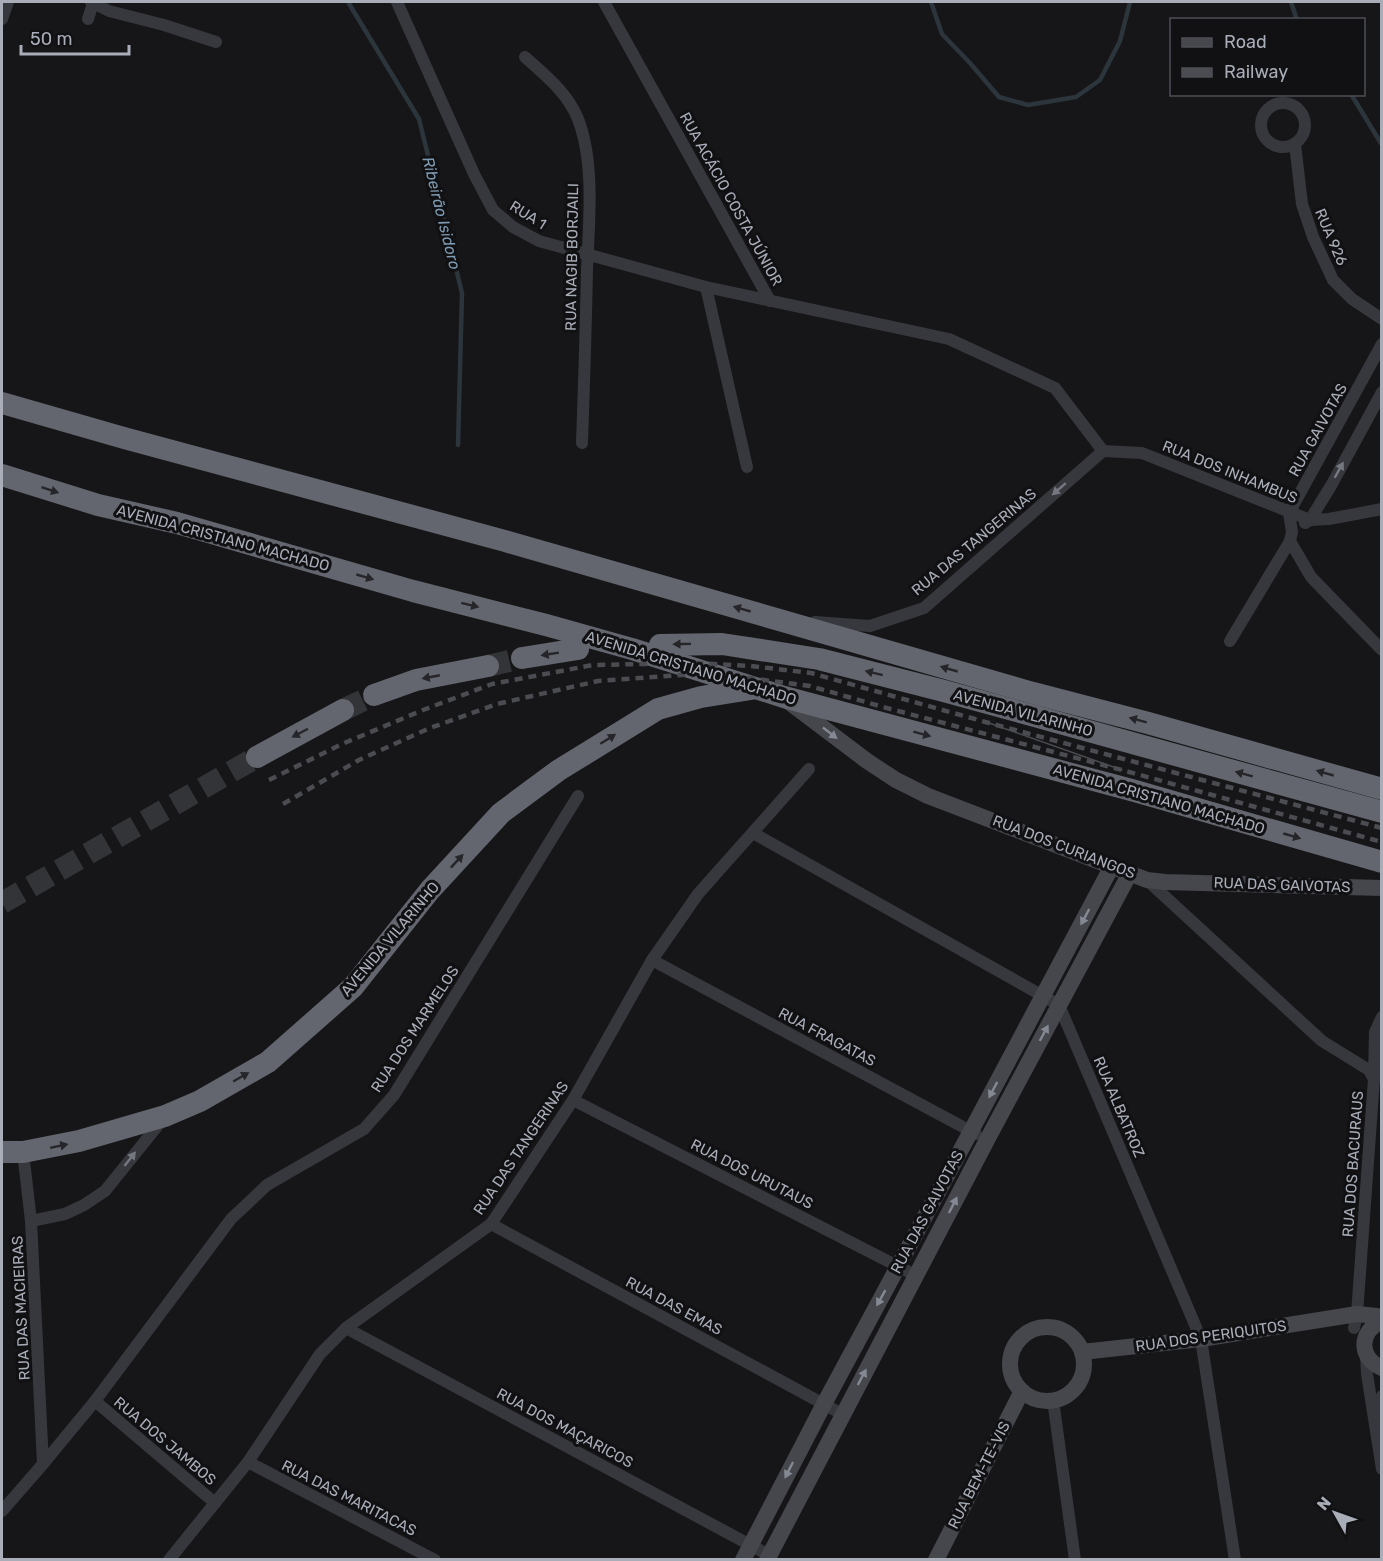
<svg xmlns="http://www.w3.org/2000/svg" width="1383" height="1561" viewBox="0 0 1383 1561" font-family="Rubik,sans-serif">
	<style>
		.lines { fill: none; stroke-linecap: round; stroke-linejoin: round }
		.stream { stroke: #2c353c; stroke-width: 4.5 }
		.highway-tunnel { stroke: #333438; stroke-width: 22; stroke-dasharray: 22 11; stroke-linecap: butt }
		.street { stroke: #37383d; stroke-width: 12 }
		.secondary { stroke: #45474d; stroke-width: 16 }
		.highway { stroke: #63666e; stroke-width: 22 }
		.tram { stroke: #4a4c52; stroke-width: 1.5 }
		.rail { stroke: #4a4c52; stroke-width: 4.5; stroke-dasharray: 8 6; stroke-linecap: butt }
		.oneway { fill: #757881 }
		.oneway2 { fill: #26262a }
		.oneway3 { fill: #858993 }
		.labels { text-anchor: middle; stroke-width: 6; stroke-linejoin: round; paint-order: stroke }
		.street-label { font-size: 15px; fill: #a8adb8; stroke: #111113 }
		.water-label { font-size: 16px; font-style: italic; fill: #7f9bb3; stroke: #111113 }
	</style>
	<rect width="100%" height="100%" fill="#161618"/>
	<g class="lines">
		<g class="stream">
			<path d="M348,2L419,119L462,293L458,445"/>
			<path d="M931,2L942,34L970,63L999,97L1028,105L1076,97L1100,80L1120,41L1130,2"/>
			<path d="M1291,2L1297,20"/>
			<path d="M1351,94L1382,145"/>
		</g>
		<g class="highway-tunnel">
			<path d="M488,666L522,658"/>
			<path d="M343,710L374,695"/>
			<path d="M2,903L257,757"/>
		</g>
		<g class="street">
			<path d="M91,2L109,11L164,25L216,42"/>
			<path d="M397,2L474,174L493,210L513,227L539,241L706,287L949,339L1055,388L1103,451"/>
			<path d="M604,2L770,301"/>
			<path d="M2,19L8,2"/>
			<path d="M88,19L93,3"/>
			<path d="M525,57C545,75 568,93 578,119C595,163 589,222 587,269C586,327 584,385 582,443"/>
			<circle cx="1283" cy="125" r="22"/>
			<path d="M1295,144L1302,204L1313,237L1333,280L1352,299L1382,319"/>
			<path d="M706,287L747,467"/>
			<path d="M1103,451L1142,453L1310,520L1329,519L1382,509"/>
			<path d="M1305,523L1310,520L1332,484L1382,392"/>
			<path d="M1290,541L1311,577L1382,650"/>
			<path d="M815,622L870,626L924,608L1103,451"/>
			<path d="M1230,641L1290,541L1292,532L1289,513L1382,344"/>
			<path d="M753,833L1059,1005L1201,1339L1235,1560"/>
			<path d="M1147,880L1322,1041L1369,1070L1374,1079"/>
			<path d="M652,960L976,1134"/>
			<path d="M573,1100L917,1276"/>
			<path d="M23,1152L31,1221L43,1464"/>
			<path d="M31,1221L65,1214L84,1205L105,1191L163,1119"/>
			<path d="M491,1224L842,1414"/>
			<path d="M346,1328L769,1555"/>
			<path d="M1354,1328L1357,1314L1374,1079L1375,1032L1382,1017"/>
			<path d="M1366,1355L1367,1374L1382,1469"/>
			<path d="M1053,1400L1075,1560"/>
			<path d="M95,1401L215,1503"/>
			<path d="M1374,1416L1382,1396"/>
			<path d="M248,1462L435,1560"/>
			<path d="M2,1511L43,1464L95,1401L231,1219L267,1185L364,1129L394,1095L578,796"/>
			<path d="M169,1560L248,1462L320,1354L346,1328L491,1224L573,1100L652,960L698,894L809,769"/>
		</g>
		<g class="secondary">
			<path d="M789,702L867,761L896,780L928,796L1147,880L1165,882L1382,888"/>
			<path d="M1382,1321C1359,1331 1358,1358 1382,1368"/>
			<circle cx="1047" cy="1364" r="37"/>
			<path d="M1082,1352L1201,1339L1357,1314L1377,1316L1382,1318"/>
			<path d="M743,1560L824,1404L971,1131L1112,866"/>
			<path d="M767,1560L987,1140L1130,873"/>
			<path d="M936,1560L1022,1391"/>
		</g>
		<g class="highway">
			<path d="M2,403L124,438L505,541L1033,693L1148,723L1382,789"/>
			<path d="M2,475L98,505L177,523L413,591L546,625L632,649L784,697L1135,791L1382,862"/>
			<path d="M660,645L722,644L819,659L944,691L1382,812"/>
			<path d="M522,658L578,649"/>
			<path d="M374,695L416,680L488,666"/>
			<path d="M257,757L343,710"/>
			<path d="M2,1152H23L79,1141L165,1116L200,1101L268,1062L353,987L430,890L501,813L559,770L658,709L701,697L751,689"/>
		</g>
		<path class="tram" d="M989,723L1122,770"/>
		<g class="rail">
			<path d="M269,780L342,744L423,710L492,684L593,665L696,663L751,666L811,673L989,723L1382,828"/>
			<path d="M283,804L359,760L430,728L497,704L598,681L696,674L749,678L810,686L883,707L1122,770L1382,842"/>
		</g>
	</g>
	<defs><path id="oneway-solid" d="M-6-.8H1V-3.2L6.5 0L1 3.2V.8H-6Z" transform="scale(1.5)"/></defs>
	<g class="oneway">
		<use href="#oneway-solid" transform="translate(1339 470) rotate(-61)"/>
		<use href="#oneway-solid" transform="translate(1059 489) rotate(139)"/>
		<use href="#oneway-solid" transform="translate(130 1159) rotate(-52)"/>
	</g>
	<g class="oneway2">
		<use href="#oneway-solid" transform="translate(50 490) rotate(18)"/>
		<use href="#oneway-solid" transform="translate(365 577) rotate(16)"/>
		<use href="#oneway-solid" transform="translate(470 605) rotate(14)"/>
		<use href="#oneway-solid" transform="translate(742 609) rotate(-164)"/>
		<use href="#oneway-solid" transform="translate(682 644) rotate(179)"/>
		<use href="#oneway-solid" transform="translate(550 654) rotate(171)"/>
		<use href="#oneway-solid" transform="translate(949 669) rotate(-164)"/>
		<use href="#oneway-solid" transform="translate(874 673) rotate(-166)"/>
		<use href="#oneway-solid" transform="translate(431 677) rotate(169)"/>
		<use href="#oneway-solid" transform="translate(1138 720) rotate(-165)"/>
		<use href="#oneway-solid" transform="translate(300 733) rotate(152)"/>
		<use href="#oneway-solid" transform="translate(922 734) rotate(15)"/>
		<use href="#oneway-solid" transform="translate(608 739) rotate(-32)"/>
		<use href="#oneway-solid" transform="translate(1325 773) rotate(-164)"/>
		<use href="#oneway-solid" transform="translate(1244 774) rotate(-165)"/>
		<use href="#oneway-solid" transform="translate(1292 836) rotate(16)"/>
		<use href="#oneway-solid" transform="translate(457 861) rotate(-47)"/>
		<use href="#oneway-solid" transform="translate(241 1077) rotate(-30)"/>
		<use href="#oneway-solid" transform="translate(59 1146) rotate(-12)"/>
	</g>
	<g class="oneway3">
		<use href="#oneway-solid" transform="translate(830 733) rotate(38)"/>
		<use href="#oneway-solid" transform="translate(1085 917) rotate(118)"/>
		<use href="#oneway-solid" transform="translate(1044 1033) rotate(-62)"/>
		<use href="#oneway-solid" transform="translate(993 1090) rotate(118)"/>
		<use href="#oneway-solid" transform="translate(953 1205) rotate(-63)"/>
		<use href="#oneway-solid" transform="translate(881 1298) rotate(119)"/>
		<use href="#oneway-solid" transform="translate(862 1377) rotate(-62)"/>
		<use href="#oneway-solid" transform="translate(789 1470) rotate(117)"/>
	</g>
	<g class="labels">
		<g class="street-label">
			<text transform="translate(731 199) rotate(61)" y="5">RUA ACÁCIO COSTA JÚNIOR</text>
			<text transform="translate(528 215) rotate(32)" y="5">RUA 1</text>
			<text transform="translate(1331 237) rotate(67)" y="5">RUA 926</text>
			<text transform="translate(572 257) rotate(-89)" y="5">RUA NAGIB BORJAILI</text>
			<text transform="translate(1318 430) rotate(-61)" y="5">RUA GAIVOTAS</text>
			<text transform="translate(1230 472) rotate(22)" y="5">RUA DOS INHAMBUS</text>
			<text transform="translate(223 538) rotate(15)" y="5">AVENIDA CRISTIANO MACHADO</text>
			<text transform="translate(974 542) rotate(-40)" y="5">RUA DAS TANGERINAS</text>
			<text transform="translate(691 668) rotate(17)" y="5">AVENIDA CRISTIANO MACHADO</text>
			<text transform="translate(1023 713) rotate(15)" y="5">AVENIDA VILARINHO</text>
			<text transform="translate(1159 799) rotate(16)" y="5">AVENIDA CRISTIANO MACHADO</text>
			<text transform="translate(1064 847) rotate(21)" y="5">RUA DOS CURIANGOS</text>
			<text transform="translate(1282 885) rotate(2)" y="5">RUA DAS GAIVOTAS</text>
			<text transform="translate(390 939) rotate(-50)" y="5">AVENIDA VILARINHO</text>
			<text transform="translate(415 1029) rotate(-57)" y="5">RUA DOS MARMELOS</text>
			<text transform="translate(827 1037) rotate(28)" y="5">RUA FRAGATAS</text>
			<text transform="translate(1119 1107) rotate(67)" y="5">RUA ALBATROZ</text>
			<text transform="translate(521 1148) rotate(-56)" y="5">RUA DAS TANGERINAS</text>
			<text transform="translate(1353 1164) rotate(-86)" y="5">RUA DOS BACURAUS</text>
			<text transform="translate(752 1174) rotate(27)" y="5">RUA DOS URUTAUS</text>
			<text transform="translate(927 1212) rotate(-62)" y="5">RUA DAS GAIVOTAS</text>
			<text transform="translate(674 1306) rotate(28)" y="5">RUA DAS EMAS</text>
			<text transform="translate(21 1308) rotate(-93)" y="5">RUA DAS MACIEIRAS</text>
			<text transform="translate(1211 1336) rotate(-8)" y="5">RUA DOS PERIQUITOS</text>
			<text transform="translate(565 1428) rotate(28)" y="5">RUA DOS MAÇARICOS</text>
			<text transform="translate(165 1441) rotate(40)" y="5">RUA DOS JAMBOS</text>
			<text transform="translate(979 1475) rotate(-63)" y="5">RUA BEM-TE-VIS</text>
			<text transform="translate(349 1498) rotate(27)" y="5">RUA DAS MARITACAS</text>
		</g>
		<g class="water-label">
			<text transform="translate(442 213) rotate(76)" y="6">Ribeirão Isidoro</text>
		</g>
	</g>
	<rect width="1383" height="1561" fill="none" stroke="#a8adb8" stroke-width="6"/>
	<rect x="1170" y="18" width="195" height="78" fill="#111113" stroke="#4d4f55" stroke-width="1.5"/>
	<rect x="1182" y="38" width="30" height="9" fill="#45474d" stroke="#4d4f55" stroke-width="1.5"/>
	<text x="1224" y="48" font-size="18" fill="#a8adb8">Road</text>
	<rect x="1182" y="68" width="30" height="9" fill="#4a4c52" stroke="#4d4f55" stroke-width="1.5"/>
	<text x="1224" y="78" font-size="18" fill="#a8adb8">Railway</text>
	<g transform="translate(1335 1513) rotate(310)" stroke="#111113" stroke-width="4.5" paint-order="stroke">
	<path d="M0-4.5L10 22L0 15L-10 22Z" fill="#a8adb8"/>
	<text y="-9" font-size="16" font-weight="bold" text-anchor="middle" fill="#a8adb8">N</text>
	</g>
	<path d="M21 45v9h108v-9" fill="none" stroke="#a8adb8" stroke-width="3"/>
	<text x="30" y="45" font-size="18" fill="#a8adb8" stroke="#111113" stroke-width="4.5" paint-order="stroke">50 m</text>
</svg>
